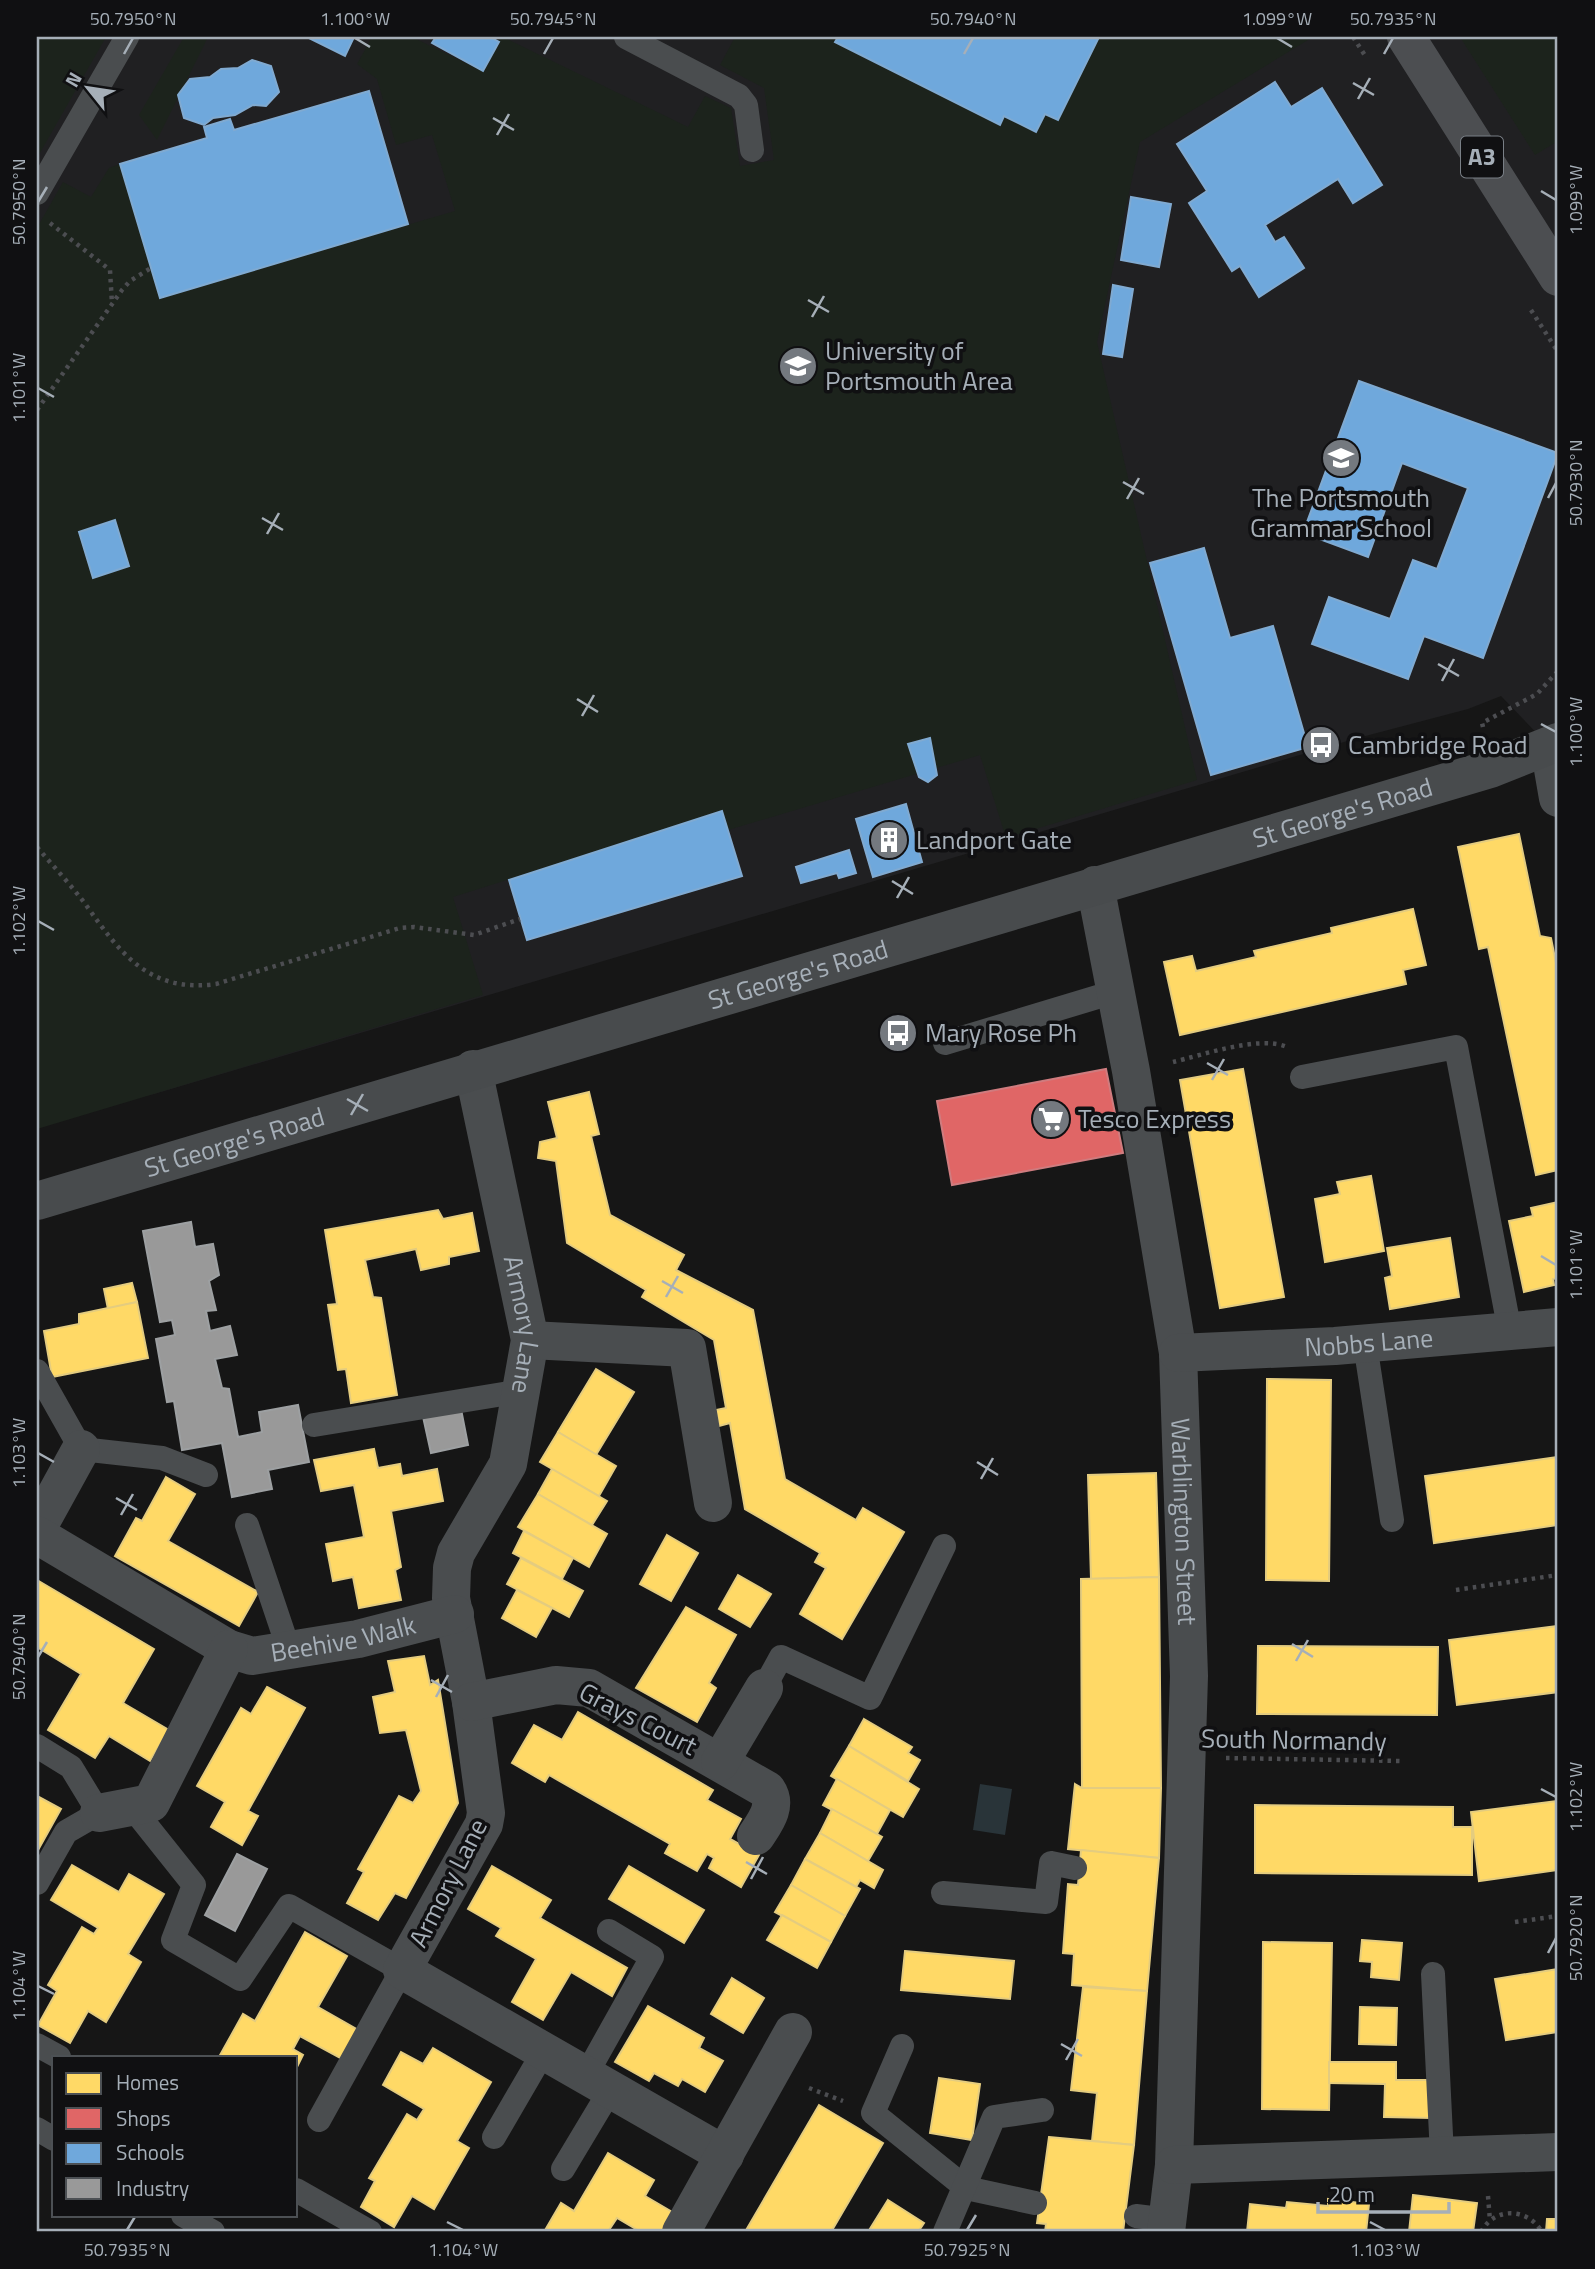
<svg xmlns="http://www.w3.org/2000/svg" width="1595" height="2269" viewBox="0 0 1595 2269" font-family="'Titillium Web',sans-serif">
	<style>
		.built { fill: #202022 }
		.green { fill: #1c231c }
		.water { fill: #293439 }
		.homes { fill: #ffd966; stroke: #e4cc7f; stroke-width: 2 }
		.shops { fill: #e06666; stroke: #cf7c7f; stroke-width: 2 }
		.schools { fill: #6fa8dc; stroke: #80aad1; stroke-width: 2 }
		.industry { fill: #999; stroke: #9da0a2; stroke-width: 2 }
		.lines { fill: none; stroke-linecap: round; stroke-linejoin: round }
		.path { stroke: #4c4d51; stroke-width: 4.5; stroke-dasharray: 3.5 5; stroke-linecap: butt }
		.service { stroke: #4a4d4f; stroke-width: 24 }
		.minor { stroke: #4a4d4f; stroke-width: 38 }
		.secondary { stroke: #484b4d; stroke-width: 38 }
		.primary { stroke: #4c4e51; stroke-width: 38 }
		.ticks { fill: none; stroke: #a6afb8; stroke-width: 2.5 }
		.labels { text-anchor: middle; stroke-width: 7; stroke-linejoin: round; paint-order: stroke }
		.shield { fill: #101012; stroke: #797f86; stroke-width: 2 }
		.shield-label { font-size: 24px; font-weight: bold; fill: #a6afb8 }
		.poi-label { font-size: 26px; fill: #a6afb8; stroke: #101012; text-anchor: start }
		.street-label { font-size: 26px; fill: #a6afb8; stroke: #101012 }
		.neatline { fill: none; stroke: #a6afb8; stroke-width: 2.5 }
		.ticks-label { font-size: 18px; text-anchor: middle; fill: #a6afb8 }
	</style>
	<rect width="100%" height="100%" fill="#161616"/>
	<path class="built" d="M37,37H1558V798L1549,746L1501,696L1468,709L1354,739L154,1094L37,1120Z"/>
	<g class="green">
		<path d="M37,37H106L37,158Z"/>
		<path d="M184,37H208L157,140L139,115Z"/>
		<path d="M372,37H412L482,71L500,37H503L688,127L705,96L731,108L740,166L774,160L764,88L720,65L735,37H838L835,43L999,124L1041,37H1313L1140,142L1097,342L1197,780L1006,838L980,755L728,830L722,812L453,897L483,995L37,1129V228L63,182L91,197L109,168L120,164L160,297L455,211L432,135L396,145L377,79L357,64Z"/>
		<path d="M1460,37H1558V141L1535,155Z"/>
	</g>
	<path class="water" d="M980,1784L1012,1789L1005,1835L973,1830Z"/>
	<g class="homes">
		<path d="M1519,834L1540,936L1551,938L1558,973V1170L1536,1175L1488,947L1479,949L1458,847Z"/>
		<path d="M1413,909L1426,965L1403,970L1406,984L1180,1035L1164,962L1192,956L1196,971L1256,957L1254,951L1332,933L1331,928Z"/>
		<path d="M1243,1069L1284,1297L1220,1308L1180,1080Z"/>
		<path d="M589,1092L599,1134L591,1136L610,1215L684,1255L676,1270L753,1310L785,1479L856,1520L863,1508L904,1532L842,1639L800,1614L826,1568L815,1562L820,1553L745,1509L730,1423L719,1426L716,1410L726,1408L714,1340L642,1297L646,1290L567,1243L556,1161L538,1158L540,1142L557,1138L548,1102Z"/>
		<path d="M1371,1176L1384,1251L1325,1262L1315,1199L1340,1194L1337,1182Z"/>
		<path d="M1558,1202V1278L1553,1279L1554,1285L1524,1292L1509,1221L1533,1216L1531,1208Z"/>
		<path d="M438,1210L443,1219L472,1213L479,1251L449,1257V1264L421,1270L416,1249L365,1260L373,1297L381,1298L397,1395L351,1403L346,1369L338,1370L328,1305L337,1304L325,1230Z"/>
		<path d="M1450,1238L1459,1297L1390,1309L1385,1278L1392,1276L1387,1248Z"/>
		<path d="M132,1283L137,1302L108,1309L104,1289Z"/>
		<path d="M137,1302L148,1358L52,1377L44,1331L79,1324V1314Z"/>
		<path d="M596,1369L634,1392L596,1455L558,1432Z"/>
		<path d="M1267,1379L1331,1380L1329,1581L1266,1580Z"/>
		<path d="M558,1432L616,1466L599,1496L540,1462Z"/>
		<path d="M374,1449L378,1468L400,1464L402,1476L437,1469L443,1501L391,1511L401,1567L395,1570L401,1600L359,1608L353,1577L333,1581L326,1544L364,1537L354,1485L321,1491L314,1460Z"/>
		<path d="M1558,1457V1525L1434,1543L1425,1476Z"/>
		<path d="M552,1469L607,1501L592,1525L538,1494Z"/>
		<path d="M1156,1473L1159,1577L1091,1579L1088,1475Z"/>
		<path d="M166,1477L195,1494L168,1541L258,1592L239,1626L115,1556L136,1518L142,1521Z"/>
		<path d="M538,1494L607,1534L589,1567L518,1527Z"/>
		<path d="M524,1531L573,1558L562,1579L513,1553Z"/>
		<path d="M667,1535L698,1553L671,1601L640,1584Z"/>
		<path d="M521,1558L583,1591L569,1617L507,1584Z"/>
		<path d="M738,1575L771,1594L750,1627L719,1609Z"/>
		<path d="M1159,1577L1161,1788H1082L1081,1579Z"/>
		<path d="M37,1580L154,1649L123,1703L169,1730L150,1761L109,1736L95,1758L48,1730L81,1674L37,1647Z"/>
		<path d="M517,1590L552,1608L536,1637L502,1618Z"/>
		<path d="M686,1607L736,1635L709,1683L716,1688L697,1722L636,1688Z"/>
		<path d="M1558,1626V1692L1457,1705L1449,1640Z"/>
		<path d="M1258,1646L1438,1647L1437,1715L1257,1714Z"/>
		<path d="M424,1656L430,1685L438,1680L458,1803L406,1898L395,1893L378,1920L347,1903L364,1872L358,1869L399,1796L413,1803L421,1791L406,1730L380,1733L373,1697L395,1692L388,1661Z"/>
		<path d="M267,1687L305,1708L248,1811L258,1816L242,1845L211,1827L225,1802L197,1786L241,1708L251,1714Z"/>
		<path d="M578,1712L713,1790L707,1800L741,1819L730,1839L759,1855L741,1887L709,1868L714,1858L707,1854L697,1871L665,1853L670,1844L549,1775L545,1782L512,1763L534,1725L562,1740Z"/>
		<path d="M864,1719L912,1747L908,1753L920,1760L908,1781L849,1746Z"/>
		<path d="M849,1746L919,1789L903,1817L831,1776Z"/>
		<path d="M837,1779L890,1810L877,1834L823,1805Z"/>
		<path d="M1075,1784L1082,1788H1161L1159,1858L1068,1849Z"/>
		<path d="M37,1796L61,1809L37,1852Z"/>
		<path d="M1558,1801V1870L1479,1881L1471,1812Z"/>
		<path d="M1255,1805L1453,1807V1827H1472V1875L1255,1873Z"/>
		<path d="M832,1809L882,1837L868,1861L820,1833Z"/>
		<path d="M820,1833L883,1870L874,1888L860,1880L856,1887L805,1859Z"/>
		<path d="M1081,1850L1159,1858L1147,1991L1072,1985L1074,1954L1063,1953L1068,1884L1078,1885Z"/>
		<path d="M805,1859L860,1889L845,1916L791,1885Z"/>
		<path d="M72,1865L119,1892L129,1874L164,1894L128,1954L141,1962L106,2022L88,2011L70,2043L38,2025L57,1991L48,1985L82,1927L94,1934L98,1928L51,1900Z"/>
		<path d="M492,1866L551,1900L540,1918L627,1968L612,1996L571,1972L543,2020L512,2002L536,1959L496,1936L501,1928L468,1909Z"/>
		<path d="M629,1866L704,1910L684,1943L609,1899Z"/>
		<path d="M791,1885L845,1916L831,1942L775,1912Z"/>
		<path d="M782,1915L831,1942L817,1968L767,1940Z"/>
		<path d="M305,1932L347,1956L318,2007L358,2030L342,2059L300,2036L293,2049L303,2055L296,2069V2057H219L243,2014L255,2021Z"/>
		<path d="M1362,1940L1402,1943L1399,1980L1371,1977L1372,1962L1360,1961Z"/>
		<path d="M1263,1942L1332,1943L1329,2110L1262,2109Z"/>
		<path d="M905,1951L1014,1961L1010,1999L901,1990Z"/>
		<path d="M1558,1969V2032L1506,2040L1495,1979Z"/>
		<path d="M732,1978L764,1998L743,2033L711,2014Z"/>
		<path d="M1083,1987L1147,1991L1134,2145L1092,2141L1097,2093L1071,2090Z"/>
		<path d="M648,2006L704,2038L699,2048L723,2061L705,2092L682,2079L678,2086L654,2073L649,2081L615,2062Z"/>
		<path d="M1360,2007L1397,2008L1396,2045L1359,2044Z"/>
		<path d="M433,2048L491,2082L457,2141L469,2148L434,2209L412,2196L394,2227L361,2207L375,2181L369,2178L407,2114L417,2120L424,2109L383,2085L401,2052L423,2064Z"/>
		<path d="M1329,2062H1396V2080H1431V2118L1384,2117L1385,2084L1329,2083Z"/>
		<path d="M939,2078L980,2084L972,2140L930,2133Z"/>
		<path d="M819,2105L883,2143L831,2232H745Z"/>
		<path d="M1049,2137L1134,2145L1123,2232H1045L1046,2224L1037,2223Z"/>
		<path d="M608,2153L654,2180L645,2196L674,2213L662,2232H641L617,2218L609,2230L614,2232H544L561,2203L574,2211Z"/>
		<path d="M1413,2195L1477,2203L1473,2232H1409Z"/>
		<path d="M1328,2199L1369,2204L1366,2232H1247L1250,2204L1286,2208L1287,2202L1328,2206Z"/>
		<path d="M888,2200L924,2223L918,2232H868Z"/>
		<path d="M1547,2219H1558V2232H1546Z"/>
	</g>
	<path class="shops" d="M1106,1069L1123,1153L952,1185L937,1101Z"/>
	<g class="schools">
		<path d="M307,37H354L345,56Z"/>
		<path d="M436,37H490L499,42L483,71L432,43Z"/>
		<path d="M838,37H1099L1058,120L1045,114L1036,132L1004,116L1000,125L835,42Z"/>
		<path d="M252,60L271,66L279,92L266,106L253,105L235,115L213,118L204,125L184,118L178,95L190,79L210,77L221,69L238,68Z"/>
		<path d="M1275,82L1291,107L1322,88L1382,185L1353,203L1338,179L1265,225L1275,242L1284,237L1304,268L1259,297L1240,266L1232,271L1189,203L1207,191L1177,144Z"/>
		<path d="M369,91L408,224L160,298L120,164L207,138L204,127L230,119L234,130Z"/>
		<path d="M1131,197L1171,204L1159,267L1121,260Z"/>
		<path d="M1113,285L1133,289L1122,357L1103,354Z"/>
		<path d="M1359,381L1558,453L1483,658L1424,636L1408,679L1312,644L1329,597L1390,619L1413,560L1437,569L1468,488L1402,463L1368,557L1303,533Z"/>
		<path d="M115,520L129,566L93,578L79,532Z"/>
		<path d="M1204,548L1230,638L1273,626L1308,747L1211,775L1150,563Z"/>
		<path d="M930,738L937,775L928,782L919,777L908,744Z"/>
		<path d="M906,804L922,862L873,877L856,819Z"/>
		<path d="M722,811L742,876L527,940L509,880Z"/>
		<path d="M849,850L856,873L839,878L837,873L801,883L796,867Z"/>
	</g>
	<g class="industry">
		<path d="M191,1222L195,1247L213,1244L219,1275L209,1281L216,1310L206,1311L210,1331L230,1326L237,1355L215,1359L222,1388L229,1389L238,1437L262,1432L259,1412L298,1405L309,1462L268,1470L272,1489L232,1497L222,1443L182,1450L174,1401L167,1402L156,1339L175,1335L172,1320L160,1322L143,1231Z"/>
		<path d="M460,1404L468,1445L431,1453L422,1412Z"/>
		<path d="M237,1854L267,1869L235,1931L205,1915Z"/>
	</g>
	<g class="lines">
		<g class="path">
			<path d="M1353,37L1366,57"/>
			<path d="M50,223L110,270L112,304"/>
			<path d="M1531,310L1558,352"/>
			<path d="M37,410L122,290L130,281L151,268"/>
			<path d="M1483,727L1482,723L1537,694L1558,671"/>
			<path d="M37,847C53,866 71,885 86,905C121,954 149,993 216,984L400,928L414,927L474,935L520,919"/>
			<path d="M1173,1062C1202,1055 1260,1035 1287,1047"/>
			<path d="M1456,1590L1558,1575"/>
			<path d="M1226,1758L1401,1761"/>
			<path d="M1515,1922L1558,1916"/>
			<path d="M809,2088L843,2101"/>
			<path d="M1488,2196L1490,2221"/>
			<path d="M1481,2232C1495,2206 1528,2208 1542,2232"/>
		</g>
		<g class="service">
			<path d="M626,37L739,96L746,105L752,150"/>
			<path d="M37,193L127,37"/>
			<path d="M945,1043L1114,992"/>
			<path d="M1302,1077L1456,1047L1510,1332"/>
			<path d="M1365,1344L1392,1520"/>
			<path d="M37,1371L81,1449L162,1458L206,1475"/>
			<path d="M314,1425L522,1391"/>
			<path d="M247,1525L289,1650"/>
			<path d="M764,1688L781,1657L870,1698L944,1546"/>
			<path d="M37,1746L71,1767L99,1813L66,1832L37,1883"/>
			<path d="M131,1806L194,1885L173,1940L240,1979L289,1906L402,1970L319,2120"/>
			<path d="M943,1893L1046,1902L1051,1863L1075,1868"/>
			<path d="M1433,1974L1442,2155"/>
			<path d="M37,2045L59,2057"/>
			<path d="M902,2046L873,2113L966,2188L1035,2203"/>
			<path d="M586,2075L652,1957L609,1931"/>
			<path d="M37,2129L54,2139"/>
			<path d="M494,2137L544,2051"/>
			<path d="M563,2169L611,2089"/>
			<path d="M296,2190L370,2232"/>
			<path d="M183,2215L213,2232"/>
			<path d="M1136,2216L1168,2220"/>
			<path d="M945,2232L994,2117L1042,2110"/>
		</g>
		<g class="minor">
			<path d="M1549,746L1558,798"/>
			<path id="s1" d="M1095,885L1131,1071L1178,1353L1189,1676L1174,2165L1166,2232"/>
			<path id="s2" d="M473,1069L530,1340L508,1464L456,1553L452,1568L451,1598L471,1702L486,1813L484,1824L402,1970L725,2155"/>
			<path d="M530,1340L687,1348L713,1503"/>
			<path id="s3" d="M1178,1353L1335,1346L1558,1327"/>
			<path d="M37,1529L81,1449"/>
			<path id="s4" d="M37,1535L229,1649L252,1656L358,1639L455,1614"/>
			<path d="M471,1702L556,1685L589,1688L767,1790C778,1806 765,1822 756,1836"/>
			<path d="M720,1762L764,1688"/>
			<path d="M99,1813L151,1803L229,1649"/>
			<path d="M1174,2165L1558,2152"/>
			<path d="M681,2232L793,2032"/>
		</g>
		<path class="secondary" id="s5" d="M37,1201L1490,769L1558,742"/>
		<path class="primary" d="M1406,37L1558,277"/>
	</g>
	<path class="ticks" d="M355,38L370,47M1277,38L1292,47M124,54L133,38M544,54L553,38M964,54L973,38M1384,54L1393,38M1353,83L1374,95M1358,99L1370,78M493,118L514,130M497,135L509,114M1541,191L1556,200M38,202L47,187M808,300L829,312M812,317L824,296M38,388L54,397M1123,482L1144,494M1548,498L1556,483M1127,499L1139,478M262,518L283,530M267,534L279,513M1438,664L1459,676M1442,681L1454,659M577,699L598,712M582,716L594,695M1541,724L1556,732M892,881L913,894M897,898L909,877M38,921L54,930M1207,1063L1228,1075M1212,1080L1224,1059M347,1099L368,1111M351,1115L363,1094M1541,1256L1556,1265M662,1281L683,1293M666,1297L678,1276M38,1453L54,1462M977,1462L998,1475M981,1479L993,1458M116,1498L137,1510M121,1515L133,1494M1292,1644L1313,1657M38,1657L47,1642M1296,1661L1308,1640M431,1680L452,1692M436,1697L448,1675M1541,1789L1556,1797M746,1862L767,1874M751,1879L763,1857M1548,1953L1556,1938M38,1986L54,1994M1061,2044L1082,2056M1066,2060L1078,2039M447,2222L463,2230M1370,2222L1385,2230M127,2230L136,2215M967,2230L976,2215"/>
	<defs>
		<symbol id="university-disc" viewBox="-11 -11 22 22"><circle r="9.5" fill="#74797f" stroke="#101012"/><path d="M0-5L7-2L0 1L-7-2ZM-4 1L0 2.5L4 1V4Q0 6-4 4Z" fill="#fff"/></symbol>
		<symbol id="school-disc" viewBox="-11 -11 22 22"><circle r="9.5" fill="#74797f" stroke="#101012"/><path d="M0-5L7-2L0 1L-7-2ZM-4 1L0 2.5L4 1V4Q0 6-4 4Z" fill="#fff"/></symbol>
		<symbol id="bus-disc" viewBox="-11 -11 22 22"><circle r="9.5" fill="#74797f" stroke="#101012"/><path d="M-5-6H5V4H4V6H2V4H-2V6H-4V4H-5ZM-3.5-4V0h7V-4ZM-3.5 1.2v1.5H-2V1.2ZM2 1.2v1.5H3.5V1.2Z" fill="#fff"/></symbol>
		<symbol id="building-disc" viewBox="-11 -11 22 22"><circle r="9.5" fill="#74797f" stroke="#101012"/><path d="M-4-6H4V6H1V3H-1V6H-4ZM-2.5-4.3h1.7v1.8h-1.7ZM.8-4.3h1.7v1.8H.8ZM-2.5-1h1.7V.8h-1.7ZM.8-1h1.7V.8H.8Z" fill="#fff"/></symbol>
		<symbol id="supermarket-disc" viewBox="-11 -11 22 22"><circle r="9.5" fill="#74797f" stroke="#101012"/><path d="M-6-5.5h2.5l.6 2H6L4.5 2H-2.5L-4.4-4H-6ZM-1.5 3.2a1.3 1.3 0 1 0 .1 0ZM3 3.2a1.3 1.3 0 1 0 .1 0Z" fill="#fff"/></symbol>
	</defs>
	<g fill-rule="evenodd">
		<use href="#university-disc" x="776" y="344" width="44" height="44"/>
		<use href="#school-disc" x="1319" y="436" width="44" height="44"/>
		<use href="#bus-disc" x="1299" y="723" width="44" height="44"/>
		<use href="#building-disc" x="867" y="818" width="44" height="44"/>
		<use href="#bus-disc" x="876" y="1011" width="44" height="44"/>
		<use href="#supermarket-disc" x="1029" y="1097" width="44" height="44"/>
	</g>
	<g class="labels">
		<rect class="shield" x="1461" y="136.5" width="42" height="41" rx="5"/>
		<g class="shield-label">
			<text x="1482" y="165">A3</text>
		</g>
		<g class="poi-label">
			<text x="825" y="360">University of<tspan x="825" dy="30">Portsmouth Area</tspan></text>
			<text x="1341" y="507" text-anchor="middle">The Portsmouth<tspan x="1341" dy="30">Grammar School</tspan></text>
			<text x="1348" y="754">Cambridge Road</text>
			<text x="916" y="849">Landport Gate</text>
			<text x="925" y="1042">Mary Rose Ph</text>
			<text x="1078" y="1128">Tesco Express</text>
		</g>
		<g class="street-label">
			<text dy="9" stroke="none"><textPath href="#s5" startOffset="1362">St George's Road</textPath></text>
			<text dy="9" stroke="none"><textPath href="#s5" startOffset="794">St George's Road</textPath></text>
			<text dy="9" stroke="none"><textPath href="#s5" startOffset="206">St George's Road</textPath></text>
			<text dy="9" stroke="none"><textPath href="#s2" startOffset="261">Armory Lane</textPath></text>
			<text dy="9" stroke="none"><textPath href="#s3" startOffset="191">Nobbs Lane</textPath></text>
			<text dy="9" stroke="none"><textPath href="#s1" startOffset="644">Warblington Street</textPath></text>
			<text dy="9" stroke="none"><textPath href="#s4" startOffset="340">Beehive Walk</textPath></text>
			<text transform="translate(638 1719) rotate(27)" y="9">Grays Court</text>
			<text transform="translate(1294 1740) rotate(1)" y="9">South Normandy</text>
			<text transform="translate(448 1883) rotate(-63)" y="9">Armory Lane</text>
		</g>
	</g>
	<rect width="1595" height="2269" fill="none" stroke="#101012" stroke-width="77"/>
	<rect x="52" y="2056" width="245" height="161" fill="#101012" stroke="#4c5054" stroke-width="2"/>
	<rect x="66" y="2073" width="35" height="21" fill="#ffd966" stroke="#4c5054" stroke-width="2"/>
	<text x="116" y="2090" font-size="21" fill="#a6afb8">Homes</text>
	<rect x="66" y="2108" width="35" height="21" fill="#e06666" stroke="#4c5054" stroke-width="2"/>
	<text x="116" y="2126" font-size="21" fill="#a6afb8">Shops</text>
	<rect x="66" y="2143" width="35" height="21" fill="#6fa8dc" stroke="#4c5054" stroke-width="2"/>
	<text x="116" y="2160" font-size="21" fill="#a6afb8">Schools</text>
	<rect x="66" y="2178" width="35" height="21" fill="#999999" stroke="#4c5054" stroke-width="2"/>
	<text x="116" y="2196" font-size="21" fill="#a6afb8">Industry</text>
	<g transform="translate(88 88) rotate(300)" stroke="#101012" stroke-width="5" paint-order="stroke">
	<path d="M0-5L12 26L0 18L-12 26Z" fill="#a6afb8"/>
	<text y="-10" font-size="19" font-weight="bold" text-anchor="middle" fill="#a6afb8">N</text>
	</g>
	<path d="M1318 2202v10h131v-10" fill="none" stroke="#a6afb8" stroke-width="3.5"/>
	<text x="1329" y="2202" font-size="21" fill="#a6afb8" stroke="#101012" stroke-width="5" paint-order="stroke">20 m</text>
	<rect x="38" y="38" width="1518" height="2192" class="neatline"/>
	<g class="ticks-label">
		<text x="133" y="25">50.7950°N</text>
		<text x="355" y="25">1.100°W</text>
		<text x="553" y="25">50.7945°N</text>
		<text x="973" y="25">50.7940°N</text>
		<text x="1277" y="25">1.099°W</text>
		<text x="1393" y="25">50.7935°N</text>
		<text transform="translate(1576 200) rotate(-90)" y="6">1.099°W</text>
		<text transform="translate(19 202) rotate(-90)" y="6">50.7950°N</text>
		<text transform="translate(19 388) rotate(-90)" y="6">1.101°W</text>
		<text transform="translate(1576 483) rotate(-90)" y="6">50.7930°N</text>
		<text transform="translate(1576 732) rotate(-90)" y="6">1.100°W</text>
		<text transform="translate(19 921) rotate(-90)" y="6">1.102°W</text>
		<text transform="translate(1576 1265) rotate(-90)" y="6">1.101°W</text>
		<text transform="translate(19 1453) rotate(-90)" y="6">1.103°W</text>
		<text transform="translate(19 1657) rotate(-90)" y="6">50.7940°N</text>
		<text transform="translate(1576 1797) rotate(-90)" y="6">1.102°W</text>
		<text transform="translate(1576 1938) rotate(-90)" y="6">50.7920°N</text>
		<text transform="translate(19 1986) rotate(-90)" y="6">1.104°W</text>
		<text x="127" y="2256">50.7935°N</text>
		<text x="463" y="2256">1.104°W</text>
		<text x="967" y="2256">50.7925°N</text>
		<text x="1385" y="2256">1.103°W</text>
	</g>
</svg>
